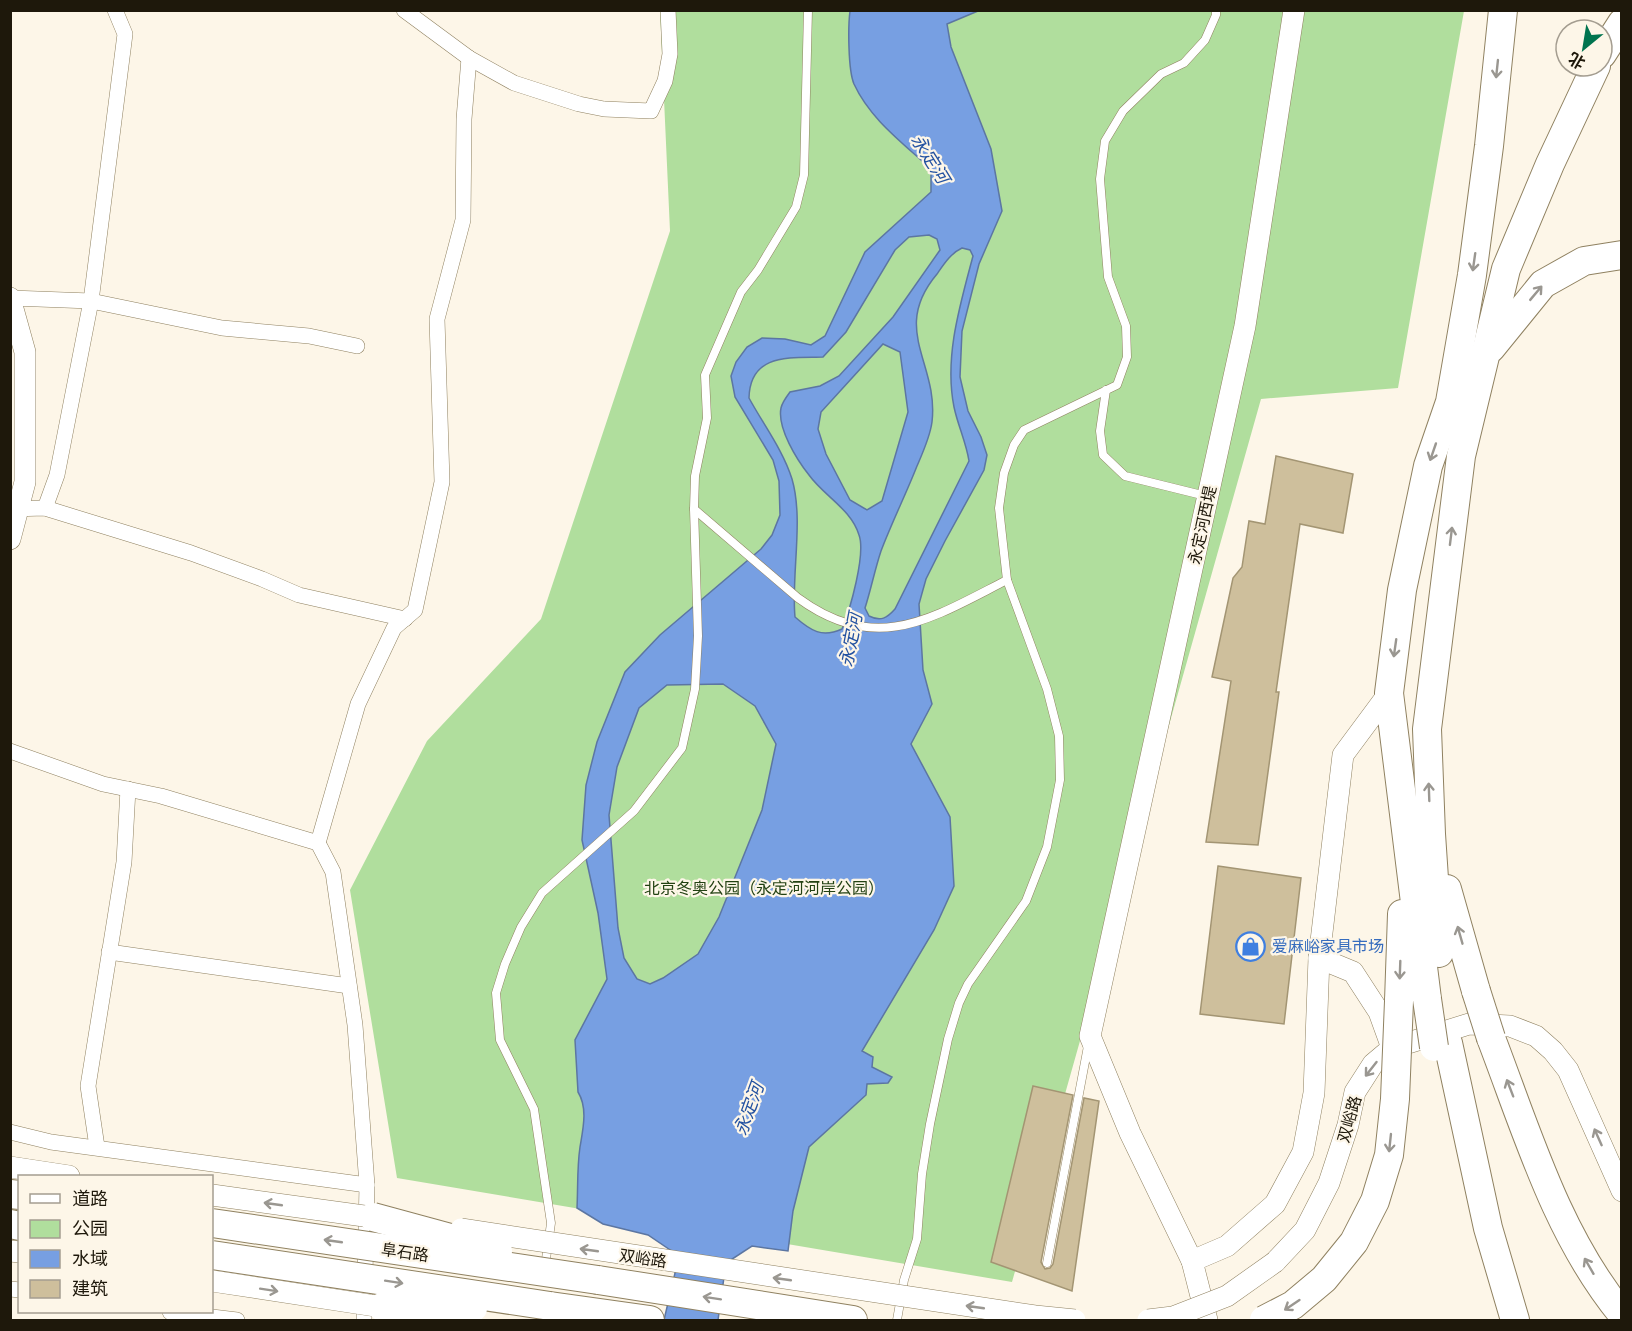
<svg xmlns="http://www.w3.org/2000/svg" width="1632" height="1331" viewBox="0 0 1632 1331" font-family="Signika,'Noto Sans SC',sans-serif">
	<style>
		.green { fill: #b0de9d }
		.water { fill: #779fe2; stroke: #5c76a2; stroke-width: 1.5; fill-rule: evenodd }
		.building { fill: #cebf9c; stroke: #a39573; stroke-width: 1.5 }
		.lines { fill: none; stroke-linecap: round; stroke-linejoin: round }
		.lane-casing { stroke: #8f8160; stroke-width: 9 }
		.street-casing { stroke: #8f8160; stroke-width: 16 }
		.secondary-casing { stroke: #8f8160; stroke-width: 22 }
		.highway-casing { stroke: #8f8160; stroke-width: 30 }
		.lane { stroke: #fff; stroke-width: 8 }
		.street { stroke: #fff; stroke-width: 15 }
		.secondary { stroke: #fff; stroke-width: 21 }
		.highway { stroke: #fff; stroke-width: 28 }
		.secondary-bridge-casing { stroke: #8f8160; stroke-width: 22; stroke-linecap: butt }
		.highway-bridge-casing { stroke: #8f8160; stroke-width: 30; stroke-linecap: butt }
		.secondary-bridge { stroke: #fff; stroke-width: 21 }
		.highway-bridge { stroke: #fff; stroke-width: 28 }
		.oneway { stroke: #9a9791 }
		.labels { text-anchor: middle; stroke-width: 4.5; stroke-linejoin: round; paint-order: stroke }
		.street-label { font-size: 16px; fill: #1e180b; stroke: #fdf6e8 }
		.park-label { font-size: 16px; fill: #234213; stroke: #fdf6e8 }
		.shop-label { font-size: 16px; fill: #366cbe; stroke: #fdf6e8; text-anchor: start }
		.water-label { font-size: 18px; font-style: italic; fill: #2452a1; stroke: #fdf6e8 }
	</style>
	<rect width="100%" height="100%" fill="#fdf6e8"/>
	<path class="green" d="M660,11H1464L1398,388L1261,399L1012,1282L397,1178L350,890L427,741L541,619L670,231Z"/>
	<path class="water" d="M850,11H978L947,24L951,47L991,149L1002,211L979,264L962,331L960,377L968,411L981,437L987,455L984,470L945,541L926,579L919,604L923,670L932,704L911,744L950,817L954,886L934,930L862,1051L873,1057L872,1067L892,1077L888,1083L867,1084L866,1095L809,1147L793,1211L788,1251L752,1246L726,1263L718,1320H664L679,1256L648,1235L603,1224L577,1208C578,1188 577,1167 580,1147C583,1129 588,1108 578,1092L575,1040L607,979L598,913L582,840L586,785L597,742L625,672L660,635L761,549L772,535L780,515L779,481L773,460L735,397L731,376L736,362L747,347L762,338L785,339L811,345L825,336L865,252L931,192V169C903,143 870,119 854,84C848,70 848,26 850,11ZM929,235L937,239L940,250L893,317L839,376L820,386L790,392C787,396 782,403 781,408C777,428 797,460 809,475C824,496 851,509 859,535C866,554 850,610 842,629C822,638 811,631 795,617C791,575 804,520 792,479C783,450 763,424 749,398C750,353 790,358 823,357L846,332L895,250L909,237ZM962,248L970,250L973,256C960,305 944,357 954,407C958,426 966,442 969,461L895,609C887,618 881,622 869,616L865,608C871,589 875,569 881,551C892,522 906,494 917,466C923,452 930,437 932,422C939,363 890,330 937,274C944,264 951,253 962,248ZM883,344L900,352L908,412L882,501L867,510L850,500L826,454L818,429L821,412ZM723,684L755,706L776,744L762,810L719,917L698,954L663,978L650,984L637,979L624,958L618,928L609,815L617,767L639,708L667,685Z"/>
	<g class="building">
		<path d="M1276,456L1353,474L1343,533L1300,524L1276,692H1279L1258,845L1206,842L1231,681L1212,677L1233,578L1242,567L1249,521L1265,524Z"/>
		<path d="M1218,866L1301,878L1284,1024L1200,1014Z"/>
		<path d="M1033,1086L1073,1095L1041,1262L1045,1269L1050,1268L1053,1264L1084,1098L1099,1101L1072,1291L991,1262Z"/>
	</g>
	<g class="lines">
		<defs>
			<g id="lane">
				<path d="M1106,390L1100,431L1103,455L1125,476L1206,496"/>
				<path d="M694,509L798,598C877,656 932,618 1007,580"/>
				<path d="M1047,1263L1088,1046"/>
				<path d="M545,1266L551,1223L534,1109L500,1040L496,993L505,964L521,927L542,893L634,811L682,748L695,689L698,636L694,509L695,476L707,418L705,375L741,292L758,270L796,207L804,175L808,10"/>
				<path d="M897,1320L904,1280L917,1239L922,1174L930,1124L948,1039L959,1003L968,984L1026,901L1047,847L1060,780L1059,736L1047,689L1007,580L999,508L1004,473L1014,445L1024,430L1117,385L1127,357L1126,326L1108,277L1100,179L1105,141L1123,111L1161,74L1184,63L1205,40L1216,15V10"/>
			</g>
			<g id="street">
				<path d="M404,10L469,58L514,83L579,104L604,109L651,111L665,81L670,54L668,10"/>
				<path d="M11,298L91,301L222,328L309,336L357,346"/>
				<path d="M45,508L57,475L91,301L125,34L115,10"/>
				<path d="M10,509L45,508L191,553L262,579L299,595L405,619"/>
				<path d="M10,751L103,784L161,796L318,843L333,872L355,1025L367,1185L364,1320"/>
				<path d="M318,843L358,704L394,628L415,610L442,482L437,319L463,220L464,119L469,58"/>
				<path d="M109,952L349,986"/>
				<path d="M10,1132L51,1142L367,1185"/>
				<path d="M97,1147L88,1086L124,862L128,789"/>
				<path d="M10,1289L20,1290"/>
				<path d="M170,1312L237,1320"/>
			</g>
			<g id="secondary">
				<path d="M10,298L25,352V482L10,539"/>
				<path d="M1319,958L1353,972L1379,1012L1392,1048"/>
				<path d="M10,1167L69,1176"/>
				<path d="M10,1251L20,1252"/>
				<path d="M1192,1261L1227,1246L1275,1204L1303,1152L1314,1093L1319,958L1343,755L1389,693"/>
				<path d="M1275,1262L1305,1230L1329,1183L1348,1125L1355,1092L1373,1064L1392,1048L1469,1024L1510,1026L1536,1036L1553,1051L1568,1070L1622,1191"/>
				<path d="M1207,1320L1192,1261L1130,1133L1090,1036L1245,326L1294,10"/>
			</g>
			<g id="highway">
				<path d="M1602,54L1622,23"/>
				<path d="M1491,348L1543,284L1584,261L1622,255"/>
				<path d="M1447,889L1476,991"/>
				<path d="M1439,953L1431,834L1427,729L1461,456L1506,269L1550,164L1596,66"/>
				<path d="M1427,999L1389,693L1402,590L1428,466L1450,402L1472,275L1489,146L1503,10"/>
				<path d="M1399,1001L1402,914"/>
				<path d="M1491,1038C1527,1132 1557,1235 1622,1314"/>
				<path d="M1448,1043L1488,1228L1515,1320"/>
				<path d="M10,1194L20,1195"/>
				<path d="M10,1224L20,1226"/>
				<path d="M598,1280L853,1320"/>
				<path d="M550,1306L650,1320"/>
			</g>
		</defs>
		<use href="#lane" class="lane-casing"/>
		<use href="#street" class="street-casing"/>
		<use href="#secondary" class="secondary-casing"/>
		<use href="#highway" class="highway-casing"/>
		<use href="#lane" class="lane"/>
		<use href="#street" class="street"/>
		<use href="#secondary" class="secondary"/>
		<use href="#highway" class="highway"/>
		<defs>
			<g id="secondary-bridge">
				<path d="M212,1195L386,1219"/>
				<path d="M461,1229L1035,1316L1075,1320"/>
				<path d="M212,1281L382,1307"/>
				<path d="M1148,1320L1173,1317L1227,1296L1275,1262"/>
			</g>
			<g id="highway-bridge">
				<path d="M1476,991L1491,1038"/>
				<path d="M1427,999L1434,1047"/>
				<path d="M373,1217L498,1251"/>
				<path d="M212,1223L598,1280"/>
				<path d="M212,1255L550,1306"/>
				<path d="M382,1307L473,1308"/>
				<path d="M1264,1320L1293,1305L1324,1279L1354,1242L1375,1201L1389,1155L1395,1099L1399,1001"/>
			</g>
		</defs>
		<use href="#secondary-bridge" class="secondary-bridge-casing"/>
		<use href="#highway-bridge" class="highway-bridge-casing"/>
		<use href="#secondary-bridge" class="secondary-bridge"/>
		<use href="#highway-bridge" class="highway-bridge"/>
	</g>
	<defs><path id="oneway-shaft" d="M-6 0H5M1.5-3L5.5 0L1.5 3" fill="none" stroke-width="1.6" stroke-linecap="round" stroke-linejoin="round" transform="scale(1.5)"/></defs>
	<g class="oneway">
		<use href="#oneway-shaft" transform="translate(1497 69) rotate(96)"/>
		<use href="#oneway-shaft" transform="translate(1474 262) rotate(98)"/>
		<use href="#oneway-shaft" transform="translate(1536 293) rotate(-50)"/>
		<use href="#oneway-shaft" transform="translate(1433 452) rotate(109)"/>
		<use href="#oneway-shaft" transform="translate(1451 536) rotate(-83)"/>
		<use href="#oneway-shaft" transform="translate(1395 648) rotate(98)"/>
		<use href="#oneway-shaft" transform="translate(1429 792) rotate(-92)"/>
		<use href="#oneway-shaft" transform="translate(1460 935) rotate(-106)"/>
		<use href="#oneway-shaft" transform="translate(1400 970) rotate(92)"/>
		<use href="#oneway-shaft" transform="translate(1371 1069) rotate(128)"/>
		<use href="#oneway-shaft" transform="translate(1510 1088) rotate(-111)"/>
		<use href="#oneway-shaft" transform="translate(1598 1137) rotate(-114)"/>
		<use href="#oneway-shaft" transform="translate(1390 1143) rotate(96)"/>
		<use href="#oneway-shaft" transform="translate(273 1204) rotate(-172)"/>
		<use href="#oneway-shaft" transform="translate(333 1241) rotate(-172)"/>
		<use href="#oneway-shaft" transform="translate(589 1250) rotate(-172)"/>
		<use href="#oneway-shaft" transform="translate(1589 1266) rotate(-120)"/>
		<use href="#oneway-shaft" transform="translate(782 1279) rotate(-172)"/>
		<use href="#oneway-shaft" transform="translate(394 1282) rotate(9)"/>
		<use href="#oneway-shaft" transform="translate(269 1290) rotate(9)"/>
		<use href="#oneway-shaft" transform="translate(712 1298) rotate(-171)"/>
		<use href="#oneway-shaft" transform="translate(1292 1305) rotate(146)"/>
		<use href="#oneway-shaft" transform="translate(975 1307) rotate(-172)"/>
	</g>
	<defs>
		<symbol id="shop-ring" viewBox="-11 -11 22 22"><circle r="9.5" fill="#fdf6e8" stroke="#3f7fe0" stroke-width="1.5"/><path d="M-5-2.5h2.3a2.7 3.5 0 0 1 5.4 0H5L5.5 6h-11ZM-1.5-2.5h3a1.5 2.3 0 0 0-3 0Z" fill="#3f7fe0"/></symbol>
	</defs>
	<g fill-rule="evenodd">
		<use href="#shop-ring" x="1234" y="930" width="33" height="33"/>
	</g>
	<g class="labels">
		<g class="street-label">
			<text transform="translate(1202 525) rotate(-78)" y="6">永定河西堤</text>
			<text transform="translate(1349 1119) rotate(-74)" y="6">双峪路</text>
			<text transform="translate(405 1252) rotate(8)" y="6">阜石路</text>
			<text transform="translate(643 1258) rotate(8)" y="6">双峪路</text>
		</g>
		<g class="park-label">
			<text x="764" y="894">北京冬奥公园（永定河河岸公园）</text>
		</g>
		<g class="shop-label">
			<text x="1272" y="952">爱麻峪家具市场</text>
		</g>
		<g class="water-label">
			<text transform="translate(930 159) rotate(58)" y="6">永定河</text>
			<text transform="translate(851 640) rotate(-79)" y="6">永定河</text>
			<text transform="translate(749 1109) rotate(-70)" y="6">永定河</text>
		</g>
	</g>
	<rect width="1632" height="1331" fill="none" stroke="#1e180b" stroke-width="24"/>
	<rect x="18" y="1175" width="195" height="138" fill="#fdf6e8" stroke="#a49d90" stroke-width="1.5"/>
	<rect x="30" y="1194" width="30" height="9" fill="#ffffff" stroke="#a49d90" stroke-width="1.5"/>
	<text x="72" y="1205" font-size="18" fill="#1e180b">道路</text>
	<rect x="30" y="1220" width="30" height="18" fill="#b0de9d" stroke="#a49d90" stroke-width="1.5"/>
	<text x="72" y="1235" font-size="18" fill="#1e180b">公园</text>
	<rect x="30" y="1250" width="30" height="18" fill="#779fe2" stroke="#a49d90" stroke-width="1.5"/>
	<text x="72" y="1265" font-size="18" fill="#1e180b">水域</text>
	<rect x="30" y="1280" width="30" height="18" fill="#cebf9c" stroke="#a49d90" stroke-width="1.5"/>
	<text x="72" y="1295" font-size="18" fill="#1e180b">建筑</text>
	<g transform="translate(1584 48) rotate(210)"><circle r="28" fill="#fdf6e8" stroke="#a49d90" stroke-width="1.5"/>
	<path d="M0-4.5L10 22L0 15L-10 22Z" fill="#00744f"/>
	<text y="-9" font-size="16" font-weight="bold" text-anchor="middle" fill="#1e180b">北</text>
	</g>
</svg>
